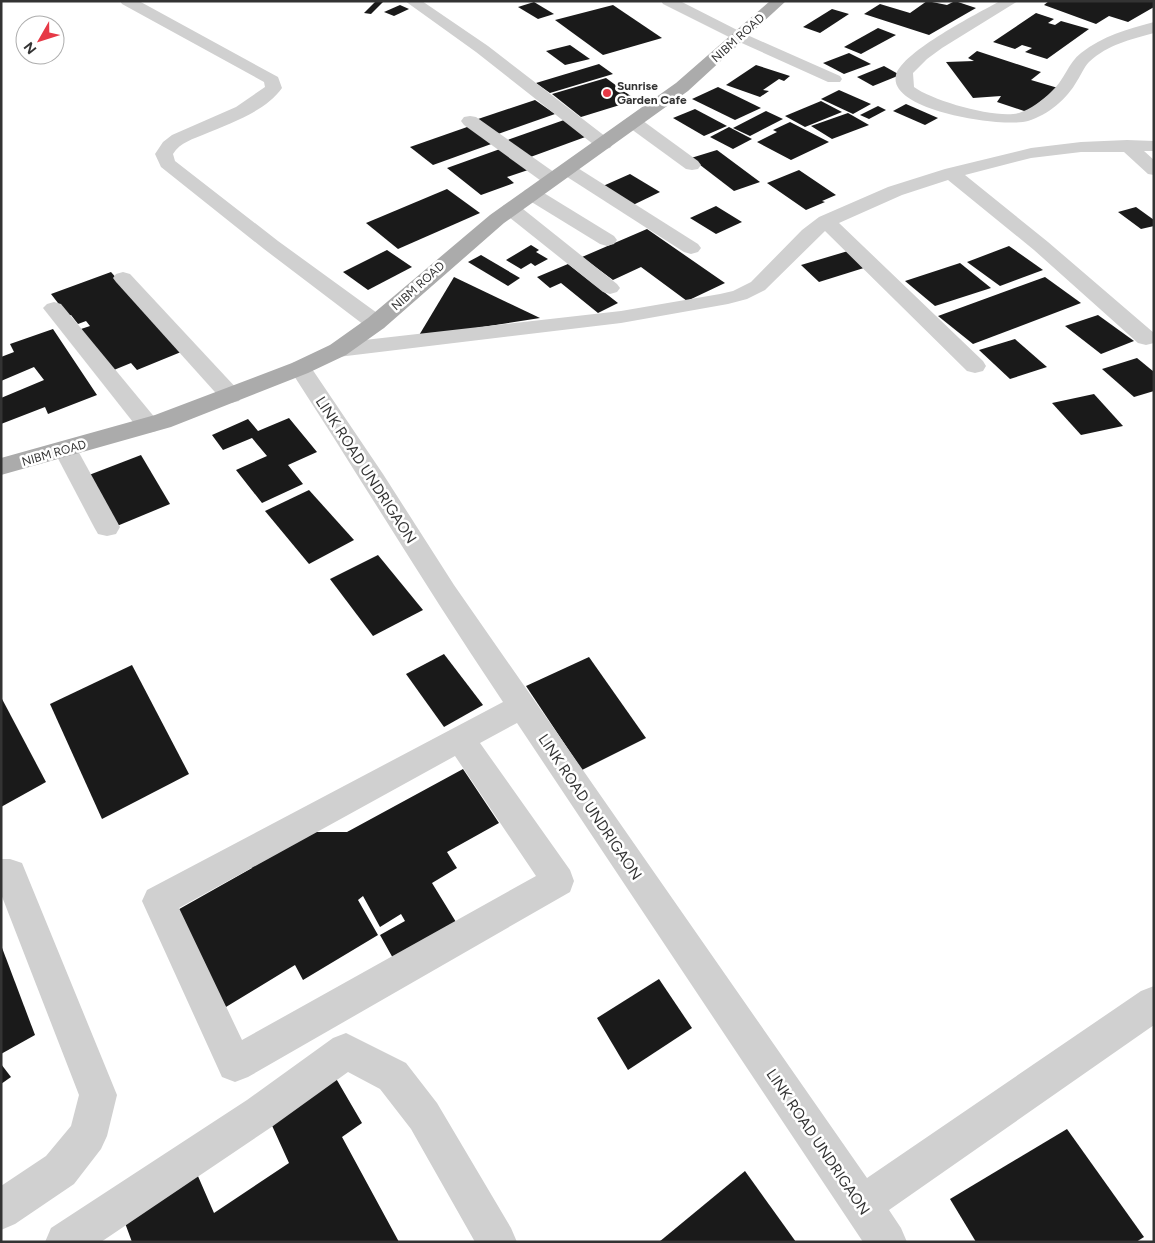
<svg xmlns="http://www.w3.org/2000/svg" width="1155" height="1243" viewBox="0 0 1155 1243" font-family="Figtree,sans-serif">
	<style>
		.building { fill: #1a1a1a }
		.lines { fill: none; stroke-linecap: round; stroke-linejoin: round }
		.minor { fill: #d0d0d0; fill-rule: evenodd }
		.major { fill: #ababab; fill-rule: evenodd }
		.poi-dot { fill: #e63946; stroke: #fff; stroke-width: 2 }
		.labels { text-anchor: middle; stroke-width: 5; stroke-linejoin: round; paint-order: stroke }
		.far-street-label { font-size: 12px; fill: #333; stroke: #fff }
		.far-poi-label { font-size: 12px; font-weight: bold; fill: #333; stroke: #fff; text-anchor: start }
		.street-label { font-size: 15px; fill: #333; stroke: #fff }
	</style>
	<rect width="100%" height="100%" fill="#fff"/>
	<g class="building">
		<path d="M376,1H384L371,14L364,13Z"/>
		<path d="M927,1L947,5L955,1L976,8L929,35L864,14L880,4L910,13Z"/>
		<path d="M1049,1H1154V7L1128,22L1109,16L1096,24L1044,5Z"/>
		<path d="M534,2L554,14L538,19L518,7Z"/>
		<path d="M400,5L409,9L394,16L384,12Z"/>
		<path d="M613,5L662,38L603,55L555,20Z"/>
		<path d="M832,9L849,14L820,33L803,27Z"/>
		<path d="M1036,13L1054,19L1048,23L1055,25L1061,21L1089,29L1047,59L1025,52L1032,48L1022,45L1015,49L993,42Z"/>
		<path d="M878,28L896,35L861,54L844,47Z"/>
		<path d="M570,45L590,59L565,65L546,51Z"/>
		<path d="M977,51L1041,72L1031,80L1058,88L1027,112L997,102L1001,96L973,98L946,62L974,61L968,58Z"/>
		<path d="M849,53L871,64L844,74L823,63Z"/>
		<path d="M599,64L613,74L550,93L536,83Z"/>
		<path d="M756,65L790,76L784,81L779,79L763,90L769,91L760,97L726,85Z"/>
		<path d="M884,66L900,75L873,86L857,77Z"/>
		<path d="M606,78L636,100L581,117L552,94Z"/>
		<path d="M718,87L761,108L735,120L692,99Z"/>
		<path d="M839,90L871,104L853,114L821,99Z"/>
		<path d="M535,100L555,114L498,134L478,119Z"/>
		<path d="M821,101L842,112L805,127L785,116Z"/>
		<path d="M906,104L938,118L925,125L893,111Z"/>
		<path d="M878,106L886,110L869,119L860,115Z"/>
		<path d="M695,109L727,126L704,136L673,118Z"/>
		<path d="M766,111L783,119L750,136L733,128Z"/>
		<path d="M848,113L869,125L832,139L811,126Z"/>
		<path d="M564,120L588,136L525,159L502,142Z"/>
		<path d="M790,122L829,142L791,160L757,142L777,132L773,130Z"/>
		<path d="M470,126L494,143L433,165L410,147Z"/>
		<path d="M729,127L752,139L733,149L710,137Z"/>
		<path d="M500,149L528,170L507,177L514,183L481,195L447,168Z"/>
		<path d="M717,150L760,182L734,191L691,158Z"/>
		<path d="M799,170L836,195L822,201L825,202L806,210L767,183Z"/>
		<path d="M630,174L660,192L633,205L603,186Z"/>
		<path d="M447,189L480,213L398,249L366,223Z"/>
		<path d="M716,206L742,222L716,234L690,218Z"/>
		<path d="M1136,207L1154,220V226L1141,229L1118,212Z"/>
		<path d="M647,229L725,283L687,301L641,267L613,280L582,257Z"/>
		<path d="M531,245L539,250L536,252L548,259L535,266L531,263L521,269L506,260Z"/>
		<path d="M1009,246L1043,270L1000,286L967,262Z"/>
		<path d="M387,250L412,267L368,290L343,272Z"/>
		<path d="M848,251L867,267L819,282L801,265Z"/>
		<path d="M481,255L520,278L508,286L468,262Z"/>
		<path d="M960,263L991,288L935,306L905,281Z"/>
		<path d="M568,264L618,303L598,313L561,283L550,288L537,277Z"/>
		<path d="M111,272L181,352L137,370L131,363L109,372L81,329L90,326L86,321L78,324L71,315L68,316L51,294Z"/>
		<path d="M454,277L540,318L418,337Z"/>
		<path d="M1045,277L1081,303L973,344L938,316Z"/>
		<path d="M1098,315L1134,341L1101,354L1065,326Z"/>
		<path d="M53,329L97,395L48,414L45,407L1,424V398L44,380L34,367L1,381V357L14,352L10,344Z"/>
		<path d="M1015,339L1047,367L1010,379L979,350Z"/>
		<path d="M1137,358L1154,372V391L1134,397L1102,369Z"/>
		<path d="M1094,394L1123,426L1081,435L1052,403Z"/>
		<path d="M289,418L317,452L288,465L303,484L262,503L236,470L267,456L252,438L223,450L212,435L248,419L258,431Z"/>
		<path d="M141,455L170,504L117,526L89,475Z"/>
		<path d="M309,490L354,540L309,564L265,511Z"/>
		<path d="M378,555L423,610L373,636L330,579Z"/>
		<path d="M444,654L483,705L444,727L406,674Z"/>
		<path d="M589,657L646,738L582,770L526,686Z"/>
		<path d="M132,665L189,774L102,819L50,704Z"/>
		<path d="M1,697L46,782L1,807Z"/>
		<path d="M463,769L499,823L447,852L457,868L432,883L456,922L394,960L380,935L405,921L401,914L380,927L363,896L358,900L378,935L303,980L295,965L221,1010L174,912L252,868L248,862L301,832H347Z"/>
		<path d="M1,945L35,1035L1,1054Z"/>
		<path d="M659,979L692,1028L628,1070L597,1018Z"/>
		<path d="M1,1064L11,1077L1,1084Z"/>
		<path d="M334,1075L362,1123L342,1137L399,1242H132L122,1215L194,1167L214,1213L289,1163L269,1119Z"/>
		<path d="M1067,1129L1144,1237L1136,1242H976L950,1199Z"/>
		<path d="M745,1171L796,1242H659Z"/>
	</g>
	<g class="lines">
		<g class="minor">
			<path d="M120,1H139L278,77L282,88C266,111 231,123 205,134C194,139 180,142 173,154L175,161L278,241L384,318L387,323L384,328L376,330L368,328L264,249L161,167L155,154L163,142L172,135L236,107L265,87L264,82L122,4Z"/>
			<path d="M405,1H422L488,46L610,140L613,144L610,148L604,149L598,148L476,52Z"/>
			<path d="M661,1H680L745,34L840,76L842,79L840,82H828L735,40L663,4Z"/>
			<path d="M1000,1H1018L942,48L927,59L913,73L914,87C933,101 996,119 1019,113C1031,109 1043,100 1051,92C1064,81 1068,63 1081,53C1103,36 1127,29 1154,22V33C1129,40 1109,44 1089,62C1084,67 1081,75 1077,81C1067,99 1048,115 1028,121C1005,128 887,111 896,75C903,51 977,14 1000,1Z"/>
			<path d="M470,116L476,117L558,175L560,179L558,183L551,185L544,183L464,125L461,121L464,117Z"/>
			<path d="M633,117L639,118L698,161L701,165L698,169L692,170L686,169L627,126L624,122L627,118Z"/>
			<path d="M1127,140L1154,141V151H1144L1154,160V175L1148,174L1124,152H1081L1031,158L965,175L1048,242L1154,333V343L1146,345L1138,343L1034,250L948,180L902,195L839,223L983,361L986,366L983,371L975,373L967,371L825,231L765,290L747,299L728,304L621,323L338,357L330,355L327,350L330,345L338,343L621,311L720,294L733,291L751,282L802,230L819,217L888,187L945,169L1031,148L1081,142Z"/>
			<path d="M567,164L573,165L698,244L701,248L698,252L691,254L684,252L561,173L558,169L561,165Z"/>
			<path d="M532,188L539,190L614,236L617,240L614,244L607,246L600,244L525,198L523,194L525,190Z"/>
			<path d="M511,203L518,205L617,284L620,288L617,292L610,294L603,292L504,213L501,209L504,205Z"/>
			<path d="M123,272L130,274L239,391L242,396L239,401L231,403L223,401L116,282L113,278L116,274Z"/>
			<path d="M54,302L61,304L156,419L160,425L156,431L148,433L140,431L43,308L47,304Z"/>
			<path d="M300,361L308,363L383,474L454,585L867,1178L1141,991L1154,986V1025L889,1210L901,1228L907,1242H863L517,723L480,743L570,870L574,881L570,892L248,1077L235,1082L222,1077L142,901L147,890L503,702C429,592 361,479 289,368L292,363ZM455,756L536,876L242,1040L179,908Z"/>
			<path d="M65,441L73,443L77,449L120,527L116,534L107,536L98,534L94,527L53,449L57,443Z"/>
			<path d="M1,859H10L22,863L117,1095L107,1136L101,1149L74,1184L15,1224L1,1230V1186L46,1156L71,1126L79,1095L1,894Z"/>
			<path d="M346,1033L406,1063L437,1103L511,1228L517,1242H475L411,1129L380,1089L348,1072L273,1126L101,1242H45L51,1228L247,1100L333,1038Z"/>
		</g>
		<path class="major" d="M770,1H786L688,91L504,223L384,328L346,355L308,373L171,427L1,475V458L155,415L292,363L330,345L368,318L490,215L676,83Z"/>
	</g>
	<circle class="poi-dot" cx="607" cy="93" r="5"/>
	<g class="labels">
		<g class="far-street-label">
			<text transform="translate(738 38) rotate(-42)" y="4">NIBM ROAD</text>
			<text transform="translate(418 286) rotate(-42)" y="4">NIBM ROAD</text>
			<text transform="translate(54 453) rotate(-16)" y="4">NIBM ROAD</text>
		</g>
		<g class="far-poi-label">
			<text x="617" y="90">Sunrise<tspan x="617" dy="14">Garden Cafe</tspan></text>
		</g>
		<g class="street-label">
			<text transform="translate(366 470) rotate(57)" y="5">LINK ROAD UNDRIGAON</text>
			<text transform="translate(590 807) rotate(56)" y="5">LINK ROAD UNDRIGAON</text>
			<text transform="translate(818 1142) rotate(56)" y="5">LINK ROAD UNDRIGAON</text>
		</g>
	</g>
	<rect width="1155" height="1243" fill="none" stroke="#333333" stroke-width="5"/>
	<g transform="translate(40 40) rotate(231)"><circle r="24" fill="#ffffff" stroke="#adadad"/>
	<path d="M0-4L9 19L0 12L-9 19Z" fill="#e63946"/>
	<text y="-8" font-size="14" font-weight="bold" text-anchor="middle" fill="#333333">N</text>
	</g>
</svg>
